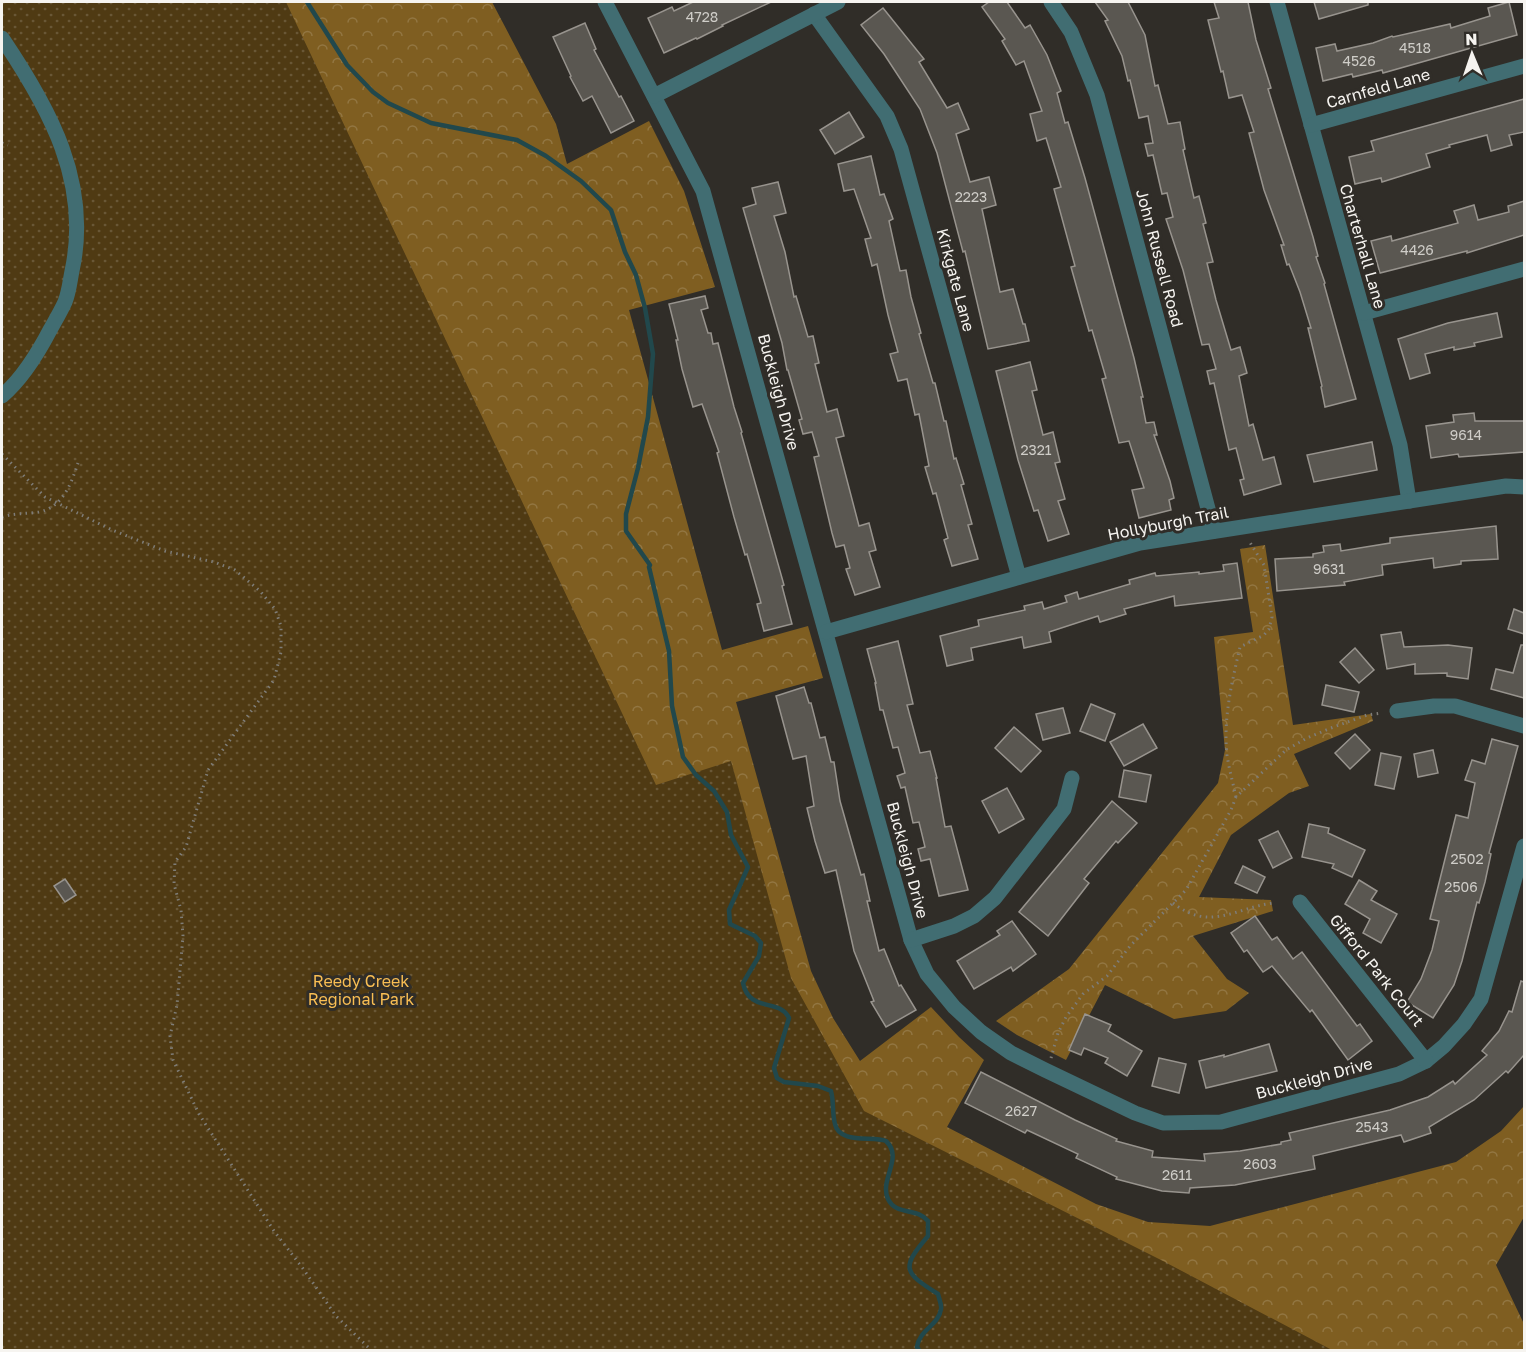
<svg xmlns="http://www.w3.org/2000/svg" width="1526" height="1352" viewBox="0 0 1526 1352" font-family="'Golos Text',sans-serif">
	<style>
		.forest { fill: url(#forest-crowns) }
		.park { fill: url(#park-dots) }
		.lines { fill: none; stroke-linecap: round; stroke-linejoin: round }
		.stream { stroke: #21484c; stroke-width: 4.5 }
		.building { fill: #5a5751; stroke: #98948e; stroke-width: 1.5 }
		.path { stroke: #7f7d78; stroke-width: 3; stroke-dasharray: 1.5 4.5; stroke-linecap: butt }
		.minor { stroke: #416d72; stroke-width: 15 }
		.labels { text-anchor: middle; stroke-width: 6; stroke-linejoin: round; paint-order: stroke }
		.number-label { font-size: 14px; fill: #cfcdc8 }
		.street-label { font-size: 16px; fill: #f6f4f0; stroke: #302d28 }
		.park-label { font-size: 16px; fill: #f9be53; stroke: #302d28 }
	</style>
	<defs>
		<pattern id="forest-crowns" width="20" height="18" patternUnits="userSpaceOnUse" patternTransform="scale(1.5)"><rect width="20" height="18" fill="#7f5e21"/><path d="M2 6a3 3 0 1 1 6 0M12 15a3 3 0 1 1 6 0" fill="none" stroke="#927642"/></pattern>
		<pattern id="park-dots" width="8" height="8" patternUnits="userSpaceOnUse" patternTransform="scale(1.5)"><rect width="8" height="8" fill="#4f3a13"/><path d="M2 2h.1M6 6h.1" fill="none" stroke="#695736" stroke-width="1.8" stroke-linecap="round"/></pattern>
	</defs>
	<rect width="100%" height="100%" fill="#302d28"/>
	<g class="forest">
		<path d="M17,2H492L556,124L567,164L649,121L684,191L715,287L629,310L722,650L808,626L823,678L736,702L811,971L833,1018L860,1061L931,1007L959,1037L984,1060L947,1127L1096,1204L1148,1222L1210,1226L1456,1162L1501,1131L1524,1106V1217L1496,1265L1524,1324V1350H2V837Z"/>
		<path d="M1265,545L1293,725L1371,714L1373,721L1294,754L1309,786L1289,793L1231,835L1199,897L1271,900L1273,911L1193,936L1227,979L1249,993L1226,1011L1174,1019L1105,985L1066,1060L1017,1035L996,1021L1069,969L1218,783L1225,750L1214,637L1253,632L1240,549Z"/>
	</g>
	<path class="park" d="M2,2H286L656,785L731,761L791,978L864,1111L1161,1260L1332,1350H2Z"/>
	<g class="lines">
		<path class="stream" d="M307,2L347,65L373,92L388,103L431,123L517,140L546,156L581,181L611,210L625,252L636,275L645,308L653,354L648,417L638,468L626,514V531L650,565L649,567L669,651L672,706L683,757L696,775L714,791L727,812L731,835L748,867L729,910L730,924L755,936L761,943L759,956L743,983C749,1013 780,998 789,1018L774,1068L777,1078L784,1082L818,1086L831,1091C834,1102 832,1113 835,1124C839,1144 872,1136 886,1141C904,1158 879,1179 888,1199C896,1216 917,1207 928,1221V1236C901,1268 903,1272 938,1294C939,1299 942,1305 941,1309C939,1325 919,1330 917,1347L919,1350"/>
	</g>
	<g class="building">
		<path d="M693,2H771L722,25L723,26L697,39L696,38L664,53L648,18L672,7L674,11Z"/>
		<path d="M989,2H1007L1025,28L1030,25L1047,55L1061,91L1057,93L1065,123L1068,122L1085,178L1134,358L1143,397H1141L1146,423L1154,422L1157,435H1154L1170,481L1174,498L1169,500L1171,510L1139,518L1132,490L1144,488L1129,441L1119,443L1102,379L1106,378L1092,330L1089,331L1071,267L1075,266L1054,189L1061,187L1046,138L1037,141L1030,114L1042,111L1024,61L1016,65L1002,41L1005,39L982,7Z"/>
		<path d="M1095,2H1128L1145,35L1155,86L1158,85L1168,124L1180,122L1185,149L1183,150L1194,198L1199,196L1206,223L1203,224L1213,262L1207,263L1216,300L1231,350L1240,347L1247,373L1239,376L1249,426L1253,424L1263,460L1274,457L1281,484L1244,495L1240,480L1244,479L1236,448L1229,450L1214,383L1210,384L1207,371L1216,369L1209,344L1202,345L1183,270L1166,219L1173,217L1167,193L1162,194L1153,155L1148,156L1145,144L1153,143L1148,116L1139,118L1130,80L1128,81L1122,56L1105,21L1108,20Z"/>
		<path d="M1214,2H1248L1256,40L1271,88L1268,89L1313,237L1318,256L1316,257L1325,283L1324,284L1356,399L1325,407L1321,387L1322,386L1308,328H1311L1300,292L1289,264L1287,265L1281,245H1284L1264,190L1249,133L1254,132L1242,95L1229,98L1223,71L1221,72L1208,20L1219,18Z"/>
		<path d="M1314,2H1368V5L1319,19Z"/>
		<path d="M1509,2L1517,35L1383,73L1382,70L1353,77L1352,74L1323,81L1316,48L1335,44L1337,51L1373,43L1392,36L1393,37L1450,24L1451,28L1490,16L1488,8Z"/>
		<path d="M883,8L924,59L919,62L947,108L958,103L969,129L956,134L970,182L989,177L996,205L982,209L1000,292L1013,289L1023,324H1025L1029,341L988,349L965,251L963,252L937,153L920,109L884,54L861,25Z"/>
		<path d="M585,23L596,49L594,50L619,97L621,96L634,121L611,133L592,96L583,101L570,77L571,76L553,37Z"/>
		<path d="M1524,99V132L1509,135L1512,145L1491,151L1487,135L1449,145L1450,147L1426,154L1430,167L1382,182L1381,178L1355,184L1349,157L1374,151L1371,141Z"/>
		<path d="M849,112L864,137L835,154L820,130Z"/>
		<path d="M871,156L880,195L884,194L893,219L889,221L900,271L906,270L911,297L921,333L919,334L933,383H935L944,421H946L954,459L956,458L964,484L961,485L972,524L968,525L978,559L952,566L944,540L948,538L936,493L933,494L925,467L929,466L919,414L915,415L907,379L898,381L890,354L898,352L888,315L877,264L872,266L865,239L871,238L854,189L844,191L838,164Z"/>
		<path d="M778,182L786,213L774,216L785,252L794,297L796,296L808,337L813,336L819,363L815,364L827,412L837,409L844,436L836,438L859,526L869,523L876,550L869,552L880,587L855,595L846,569L850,568L844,545L836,547L832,533L814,457L819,456L812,432L803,434L799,420L802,419L788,370H787L782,343L743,208L756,204L752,188Z"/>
		<path d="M1524,201V235L1467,253V251L1380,273L1371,241L1391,236L1392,241L1458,223L1454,211L1474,205L1478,220L1509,212L1508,206Z"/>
		<path d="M705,296L708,308L701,310L708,333H711L713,344L718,343L734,407L742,432L741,433L784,585L782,586L792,624L764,631L757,604L761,603L747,554L745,555L734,517L717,453L719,452L702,404L693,407L682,369L676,340H678L669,304Z"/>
		<path d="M1497,313L1502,337L1474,343L1475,346L1454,350V347L1425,354L1430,373L1410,379L1398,339L1448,323Z"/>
		<path d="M1030,362L1037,390L1032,391L1043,435L1053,432L1060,462L1055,463L1065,499L1058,501L1069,534L1048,541L1038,510L1034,511L1018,460L996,371Z"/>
		<path d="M1474,413L1475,421H1524V452L1459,457L1458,454L1431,458L1426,426L1454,422L1453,415Z"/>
		<path d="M1372,442L1377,470L1314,482L1307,455Z"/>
		<path d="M1496,526L1498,559L1461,561V564L1434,568L1433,558L1382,565L1383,575L1344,582L1345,585L1277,591L1275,559L1313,557V554L1324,552L1323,546L1340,544L1341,551L1390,543V538Z"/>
		<path d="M1237,563L1242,598L1175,606L1174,596L1124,609L1126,614L1100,622L1098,616L1049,632L1051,642L1024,648L1022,637L971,648L973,660L947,666L940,636L979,626L978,620L1025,610L1024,606L1042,602L1044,609L1067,602L1065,596L1077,592L1079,599L1130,584L1129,580L1155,573L1156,576L1199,572V574L1224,571L1223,565Z"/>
		<path d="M1514,609L1524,613V634L1508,629Z"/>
		<path d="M1401,632L1404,647L1448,645L1472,648L1468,679L1447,676V673L1415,674V664L1387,669L1381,635Z"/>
		<path d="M898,641L913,704L907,705L920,753L930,751L937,778H936L945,827L951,826L968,890L939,896L930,859L921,861L918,849L925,847L919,822L913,823L905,787L901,788L897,776L905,773L898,747L893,748L883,710H880L875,683H876L867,649Z"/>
		<path d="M1521,645H1524V698L1491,689L1496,669L1513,673Z"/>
		<path d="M1355,648L1374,670L1359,683L1340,662Z"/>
		<path d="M1326,685L1359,692L1354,712L1322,705Z"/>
		<path d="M804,687L809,703H811L820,738L825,737L831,762H834L840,801L861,875L864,874L870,901H867L879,951L884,949L899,986L901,985L916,1010L886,1027L871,1002L874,1001L854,951L836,870L825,873L815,841L807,808L814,806L806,756L793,759L776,696Z"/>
		<path d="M1091,704L1115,714L1105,741L1080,731Z"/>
		<path d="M1063,708L1070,733L1043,740L1036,714Z"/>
		<path d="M1143,724L1157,748L1124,766L1110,742Z"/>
		<path d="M1014,727L1041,751L1021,772L995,748Z"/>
		<path d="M1355,734L1370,750L1350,769L1335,753Z"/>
		<path d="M1492,739L1518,746L1489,853L1491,854L1485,882L1479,903L1477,902L1462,961L1454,985L1433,1018L1407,1002L1421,979L1432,950L1439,921L1430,919L1456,815L1468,818L1475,783L1465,780L1472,760L1485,764Z"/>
		<path d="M1433,750L1438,773L1418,777L1414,754Z"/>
		<path d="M1381,753L1401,757L1394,789L1375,785Z"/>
		<path d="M1124,770L1151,775L1146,802L1119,797Z"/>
		<path d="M1007,788L1024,819L999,833L982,801Z"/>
		<path d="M1112,801L1137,823L1118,843L1116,841L1084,879L1089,883L1048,936L1019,912Z"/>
		<path d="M1309,824L1329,828L1328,833L1365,850L1352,877L1332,868L1334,864L1302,857Z"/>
		<path d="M1278,831L1292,858L1273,868L1259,840Z"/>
		<path d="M1243,866L1265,877L1257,893L1235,883Z"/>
		<path d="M65,879L76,895L65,902L54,886Z"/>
		<path d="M1359,880L1377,891L1371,900L1397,914L1381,943L1363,933L1370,919L1345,904Z"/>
		<path d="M1255,916L1272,940L1277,937L1293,959L1302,952L1357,1026L1360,1024L1372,1041L1348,1060L1312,1010L1310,1012L1272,966L1263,972L1247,950L1244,952L1231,933Z"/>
		<path d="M1012,921L1036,954L1013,971L1011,967L974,989L957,961L1000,935L997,931Z"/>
		<path d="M1521,981L1524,982V1055L1508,1073L1506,1071L1474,1100L1429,1127L1431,1133L1404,1142L1401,1135L1313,1156L1315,1169L1235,1185L1190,1188L1189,1193L1162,1191L1116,1179L1117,1177L1076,1158L1078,1154L1027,1130L1025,1133L965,1103L981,1072L1075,1120L1117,1139L1116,1141L1153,1151L1152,1157L1205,1161L1204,1154L1240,1151L1281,1144V1142L1291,1140L1289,1133L1390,1110L1428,1097L1453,1081L1455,1084L1487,1055L1482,1051L1499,1031L1509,1011L1512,1012Z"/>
		<path d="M1085,1014L1111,1025L1108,1031L1142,1051L1127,1076L1105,1063L1108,1058L1084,1048L1081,1055L1069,1050Z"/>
		<path d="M1269,1044L1277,1071L1206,1088L1199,1061L1224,1055V1057Z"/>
		<path d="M1159,1058L1186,1064L1179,1093L1152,1086Z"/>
	</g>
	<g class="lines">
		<g class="path">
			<path d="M2,143L8,145"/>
			<path d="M2,454L45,497L112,530L165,551L214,562L235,570L260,591L275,609L281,626V652L274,680L208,770L186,847L175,862L174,884L181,910L183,936L177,1005L170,1036L173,1060L199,1114L274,1231L304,1270L336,1316L371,1350"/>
			<path d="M2,517C14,513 26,514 39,512C63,507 71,484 78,463"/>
			<path d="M1236,797C1233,783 1229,769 1227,755C1223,718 1232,682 1240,647L1264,635L1269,629L1272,617L1264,565L1249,541"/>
			<path d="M1173,903C1210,932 1235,908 1273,903"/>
			<path d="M1051,1058L1058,1033L1066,1017L1083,994L1107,976L1130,946L1186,890L1231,810L1236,797L1286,750L1307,738L1331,728L1367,715L1382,713"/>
		</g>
		<g class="minor">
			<path d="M605,2L703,191L911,940L927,974L954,1007L981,1032L1011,1053L1045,1070L1135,1113L1163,1123L1221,1122L1399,1074L1426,1061L1444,1046L1464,1024L1481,999L1524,846"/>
			<path d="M1051,2L1071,32L1097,95L1214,531"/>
			<path d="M1277,2L1400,445L1409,501"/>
			<path d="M814,14L887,116L901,149L1019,577"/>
			<path d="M2,38C50,109 91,183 72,271C70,281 69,292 65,302C61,311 55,321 50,330C38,353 22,379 2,396"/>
			<path d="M654,96L838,2"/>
			<path d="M1311,125L1524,66"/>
			<path d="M1364,313L1524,269"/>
			<path d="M826,632L1140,543L1506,486L1524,487"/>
			<path d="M1397,711L1434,706H1455L1524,726"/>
			<path d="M1300,902L1426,1061"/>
			<path d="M911,940L954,926L974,916L995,898L1064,809L1072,778"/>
		</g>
	</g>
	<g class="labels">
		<g class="number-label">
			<text x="702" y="22">4728</text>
			<text x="1415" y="53">4518</text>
			<text x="1359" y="66">4526</text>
			<text x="971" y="202">2223</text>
			<text x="1417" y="255">4426</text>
			<text x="1466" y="440">9614</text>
			<text x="1036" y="455">2321</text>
			<text x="1329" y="574">9631</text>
			<text x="1467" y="864">2502</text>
			<text x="1461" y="892">2506</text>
			<text x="1021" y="1116">2627</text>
			<text x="1372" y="1132">2543</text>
			<text x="1260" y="1169">2603</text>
			<text x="1177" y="1180">2611</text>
		</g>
		<g class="street-label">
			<text transform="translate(1378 88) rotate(-16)" y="6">Carnfeld Lane</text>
			<text transform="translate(1363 246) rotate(74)" y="6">Charterhall Lane</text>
			<text transform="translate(1160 258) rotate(75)" y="6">John Russell Road</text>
			<text transform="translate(956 280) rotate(75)" y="6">Kirkgate Lane</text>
			<text transform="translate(779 392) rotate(75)" y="6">Buckleigh Drive</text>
			<text transform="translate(1168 523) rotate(-11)" y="6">Hollyburgh Trail</text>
			<text transform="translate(908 860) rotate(75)" y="6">Buckleigh Drive</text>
			<text transform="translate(1377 970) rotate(51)" y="6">Gifford Park Court</text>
			<text transform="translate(1314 1078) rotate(-15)" y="6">Buckleigh Drive</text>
		</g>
		<g class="park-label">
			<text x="361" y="987">Reedy Creek<tspan x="361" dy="18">Regional Park</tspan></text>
		</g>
	</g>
	<rect width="1526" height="1352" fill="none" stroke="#f6f4f0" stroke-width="6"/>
	<g transform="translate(1472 54) rotate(358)" stroke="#302d28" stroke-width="4.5" paint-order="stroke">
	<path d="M0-4.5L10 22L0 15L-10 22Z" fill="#f6f4f0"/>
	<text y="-9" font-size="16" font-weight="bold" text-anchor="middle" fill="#f6f4f0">N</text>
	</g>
</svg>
